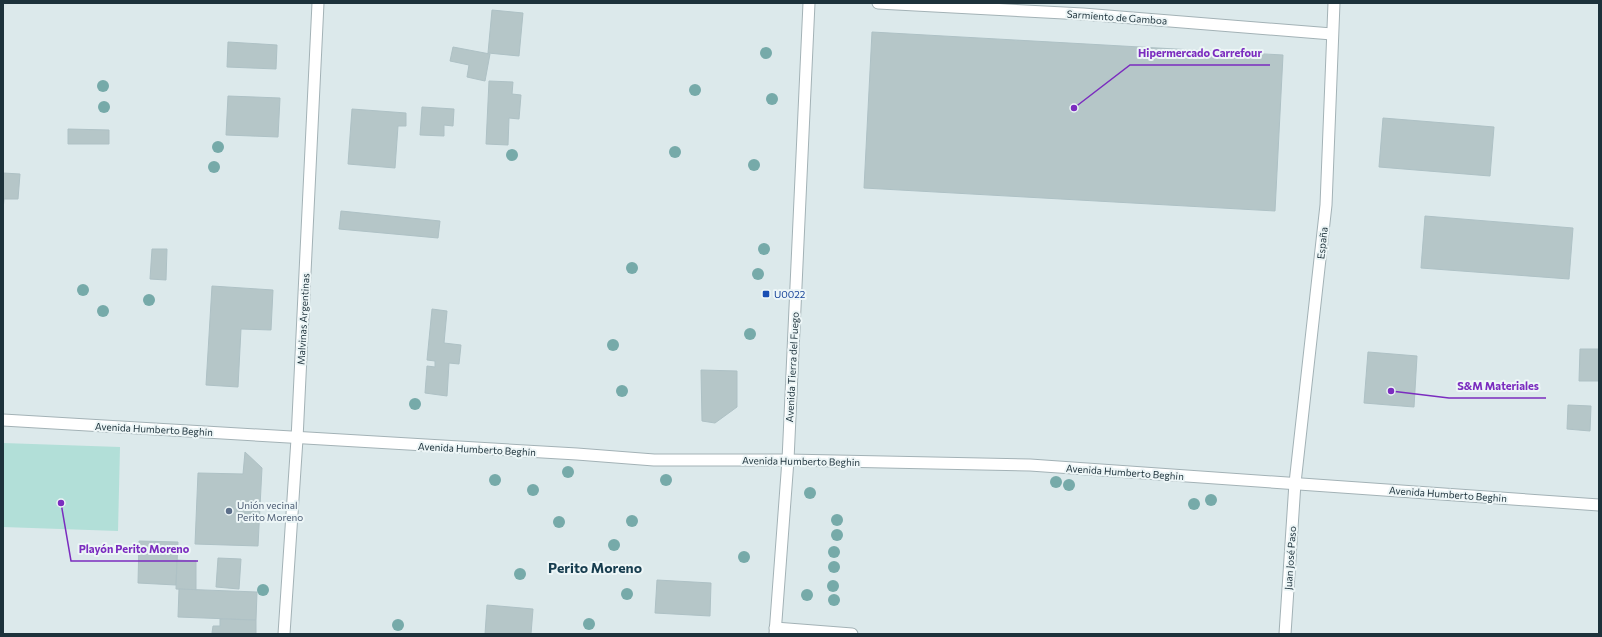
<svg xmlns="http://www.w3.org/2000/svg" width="1602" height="637" viewBox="0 0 1602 637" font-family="Commissioner,sans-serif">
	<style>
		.green { fill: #b2dfd8 }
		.building { fill: #b5c6c8; stroke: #aec1c5 }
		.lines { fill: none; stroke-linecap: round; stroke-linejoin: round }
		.service-casing { stroke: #a3b2b6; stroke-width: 13 }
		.minor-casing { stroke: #a3b2b6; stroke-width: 13 }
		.tertiary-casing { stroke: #a3b2b6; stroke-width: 13 }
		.service { stroke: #fff; stroke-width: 11 }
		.minor { stroke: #fff; stroke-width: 11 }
		.tertiary { stroke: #fff; stroke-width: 11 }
		.tree { fill: #76aaa9 }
		.transit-dot { fill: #1a4fb4; stroke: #edf6f7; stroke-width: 1.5 }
		.service-dot { fill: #5c6f8a; stroke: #edf6f7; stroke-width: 1.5 }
		.labels { text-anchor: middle; stroke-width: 4; stroke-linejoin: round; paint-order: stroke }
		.street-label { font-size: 10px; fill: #1d323b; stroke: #edf6f7 }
		.transit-label { font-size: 10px; fill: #164399; stroke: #edf6f7; text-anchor: start }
		.service-label { font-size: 10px; fill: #4e5e75; stroke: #edf6f7; text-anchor: start }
		.district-label { font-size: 14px; font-weight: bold; fill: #173d4f; stroke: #edf6f7 }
		.leader { fill: none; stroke: #7b2cbf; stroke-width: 1.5 }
		.callout-dot { fill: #7b2cbf; stroke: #edf6f7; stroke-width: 1.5 }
		.callout-label { font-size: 11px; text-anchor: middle; font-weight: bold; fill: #7b2cbf; stroke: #edf6f7; stroke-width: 4; stroke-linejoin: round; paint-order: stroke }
	</style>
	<rect width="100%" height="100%" fill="#dce9eb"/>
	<path class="green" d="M3,443L120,447L118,531L3,527Z"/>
	<g class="building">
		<path d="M492,10L523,13L519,56L488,53Z"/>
		<path d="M872,32L1283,55L1275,211L864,188Z"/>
		<path d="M228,42L277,45L276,69L227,67Z"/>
		<path d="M453,47L490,54L485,81L467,77L469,65L450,61Z"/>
		<path d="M489,81L513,82L512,94L521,95L519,119L509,118L508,145L486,144Z"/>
		<path d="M228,96L280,98L278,137L226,135Z"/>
		<path d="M422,107L454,109L453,126L444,125V136L420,135Z"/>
		<path d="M352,109L406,113V126H398L395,168L348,164Z"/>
		<path d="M1383,118L1494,127L1490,176L1379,167Z"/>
		<path d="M68,129L109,130V144H68Z"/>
		<path d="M3,173L20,174L18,199H4L3,210Z"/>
		<path d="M341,211L440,221L438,238L339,229Z"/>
		<path d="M1425,216L1573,228L1569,279L1421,268Z"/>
		<path d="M152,249H167L166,280L150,279Z"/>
		<path d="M212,286L273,290L271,330L241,329L238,387L206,385Z"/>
		<path d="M432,309L447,311L444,343L461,345L459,364L449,363L447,396L425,393L427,366L435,367V361L427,360Z"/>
		<path d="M1580,349H1599V381H1579Z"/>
		<path d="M1368,352L1417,356L1414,407L1364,403Z"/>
		<path d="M701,370L737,371V407L715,423L702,421Z"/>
		<path d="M1568,405L1591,406L1590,431L1567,429Z"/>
		<path d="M245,452L262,468L258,546L195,544L198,473L243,474Z"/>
		<path d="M139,541L178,542L176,585L138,583Z"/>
		<path d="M218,558L241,559L239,589L216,587Z"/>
		<path d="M177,560L196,561V590L176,589Z"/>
		<path d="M657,580L711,583L710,616L655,613Z"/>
		<path d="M179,589L257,592L256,620L178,617Z"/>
		<path d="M487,605L533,609L531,634H485Z"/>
		<path d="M220,619L256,620V634L212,633L213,626H220Z"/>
	</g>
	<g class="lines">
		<defs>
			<path id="service" d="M775,628L852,634"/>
			<g id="minor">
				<path d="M878,3L1083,14L1332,34"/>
				<path d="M284,634L297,439L318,3"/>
				<path d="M1285,634L1295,483L1326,205L1334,3"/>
			</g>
			<g id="tertiary">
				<path d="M3,420L577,454L654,460H788L1030,465L1599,505"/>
				<path d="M775,634L788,460L809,3"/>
			</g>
		</defs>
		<use href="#service" class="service-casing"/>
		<use href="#minor" class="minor-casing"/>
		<use href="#tertiary" class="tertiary-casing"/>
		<use href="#service" class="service"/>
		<use href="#minor" class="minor"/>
		<use href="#tertiary" class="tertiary"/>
	</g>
	<g class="tree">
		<circle cx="766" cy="53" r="6"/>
		<circle cx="103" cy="86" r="6"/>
		<circle cx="695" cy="90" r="6"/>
		<circle cx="772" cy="99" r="6"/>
		<circle cx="104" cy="107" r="6"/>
		<circle cx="218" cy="147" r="6"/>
		<circle cx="675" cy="152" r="6"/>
		<circle cx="512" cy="155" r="6"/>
		<circle cx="754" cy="165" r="6"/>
		<circle cx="214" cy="167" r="6"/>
		<circle cx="764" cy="249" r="6"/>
		<circle cx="632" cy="268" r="6"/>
		<circle cx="758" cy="274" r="6"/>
		<circle cx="83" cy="290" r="6"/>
		<circle cx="149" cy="300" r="6"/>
		<circle cx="103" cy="311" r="6"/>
		<circle cx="750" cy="334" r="6"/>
		<circle cx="613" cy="345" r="6"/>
		<circle cx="622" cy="391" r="6"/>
		<circle cx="415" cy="404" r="6"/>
		<circle cx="568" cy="472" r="6"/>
		<circle cx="495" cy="480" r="6"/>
		<circle cx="666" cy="480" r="6"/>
		<circle cx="1056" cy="482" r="6"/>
		<circle cx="1069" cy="485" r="6"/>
		<circle cx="533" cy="490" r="6"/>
		<circle cx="810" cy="493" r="6"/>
		<circle cx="1211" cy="500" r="6"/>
		<circle cx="1194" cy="504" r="6"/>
		<circle cx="837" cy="520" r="6"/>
		<circle cx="632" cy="521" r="6"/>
		<circle cx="559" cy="522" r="6"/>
		<circle cx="837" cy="535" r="6"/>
		<circle cx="614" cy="545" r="6"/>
		<circle cx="834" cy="552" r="6"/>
		<circle cx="744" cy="557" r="6"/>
		<circle cx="834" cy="567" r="6"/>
		<circle cx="520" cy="574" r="6"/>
		<circle cx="833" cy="586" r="6"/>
		<circle cx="263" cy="590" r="6"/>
		<circle cx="627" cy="594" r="6"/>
		<circle cx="807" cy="595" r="6"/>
		<circle cx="834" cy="600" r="6"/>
		<circle cx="589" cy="624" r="6"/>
		<circle cx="398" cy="625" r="6"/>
	</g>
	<rect class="transit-dot" x="762" y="290" width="8" height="8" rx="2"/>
	<circle class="service-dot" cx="229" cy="511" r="4"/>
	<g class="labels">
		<g class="street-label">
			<text transform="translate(1117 17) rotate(4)" y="4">Sarmiento de Gamboa</text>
			<text transform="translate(1322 243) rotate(-84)" y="4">España</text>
			<text transform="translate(303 319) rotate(-87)" y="4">Malvinas Argentinas</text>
			<text transform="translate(792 367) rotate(-87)" y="4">Avenida Tierra del Fuego</text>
			<text transform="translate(154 429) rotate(3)" y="4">Avenida Humberto Beghin</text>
			<text transform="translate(477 449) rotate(3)" y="4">Avenida Humberto Beghin</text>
			<text transform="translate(801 461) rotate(1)" y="4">Avenida Humberto Beghin</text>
			<text transform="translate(1125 472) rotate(4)" y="4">Avenida Humberto Beghin</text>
			<text transform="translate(1448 494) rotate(4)" y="4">Avenida Humberto Beghin</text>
			<text transform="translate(1290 558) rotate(-86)" y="4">Juan José Paso</text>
		</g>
		<g class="transit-label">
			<text x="774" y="298">U0022</text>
		</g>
		<g class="service-label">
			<text x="237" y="509">Unión vecinal<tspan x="237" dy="12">Perito Moreno</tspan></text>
		</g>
		<g class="district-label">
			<text x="595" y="573">Perito Moreno</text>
		</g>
	</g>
	<path class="leader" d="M1074 108L1130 65H1270M1391 391L1449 398H1546M61 503L71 561H198"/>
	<g class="callout-dot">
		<circle cx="1074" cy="108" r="4"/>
		<circle cx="1391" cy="391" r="4"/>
		<circle cx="61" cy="503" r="4"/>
	</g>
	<g class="callout-label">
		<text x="1200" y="57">Hipermercado Carrefour</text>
		<text x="1498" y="390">S&amp;M Materiales</text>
		<text x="134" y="553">Playón Perito Moreno</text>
	</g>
	<rect width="1602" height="637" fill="none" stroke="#1d323b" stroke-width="8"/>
</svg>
